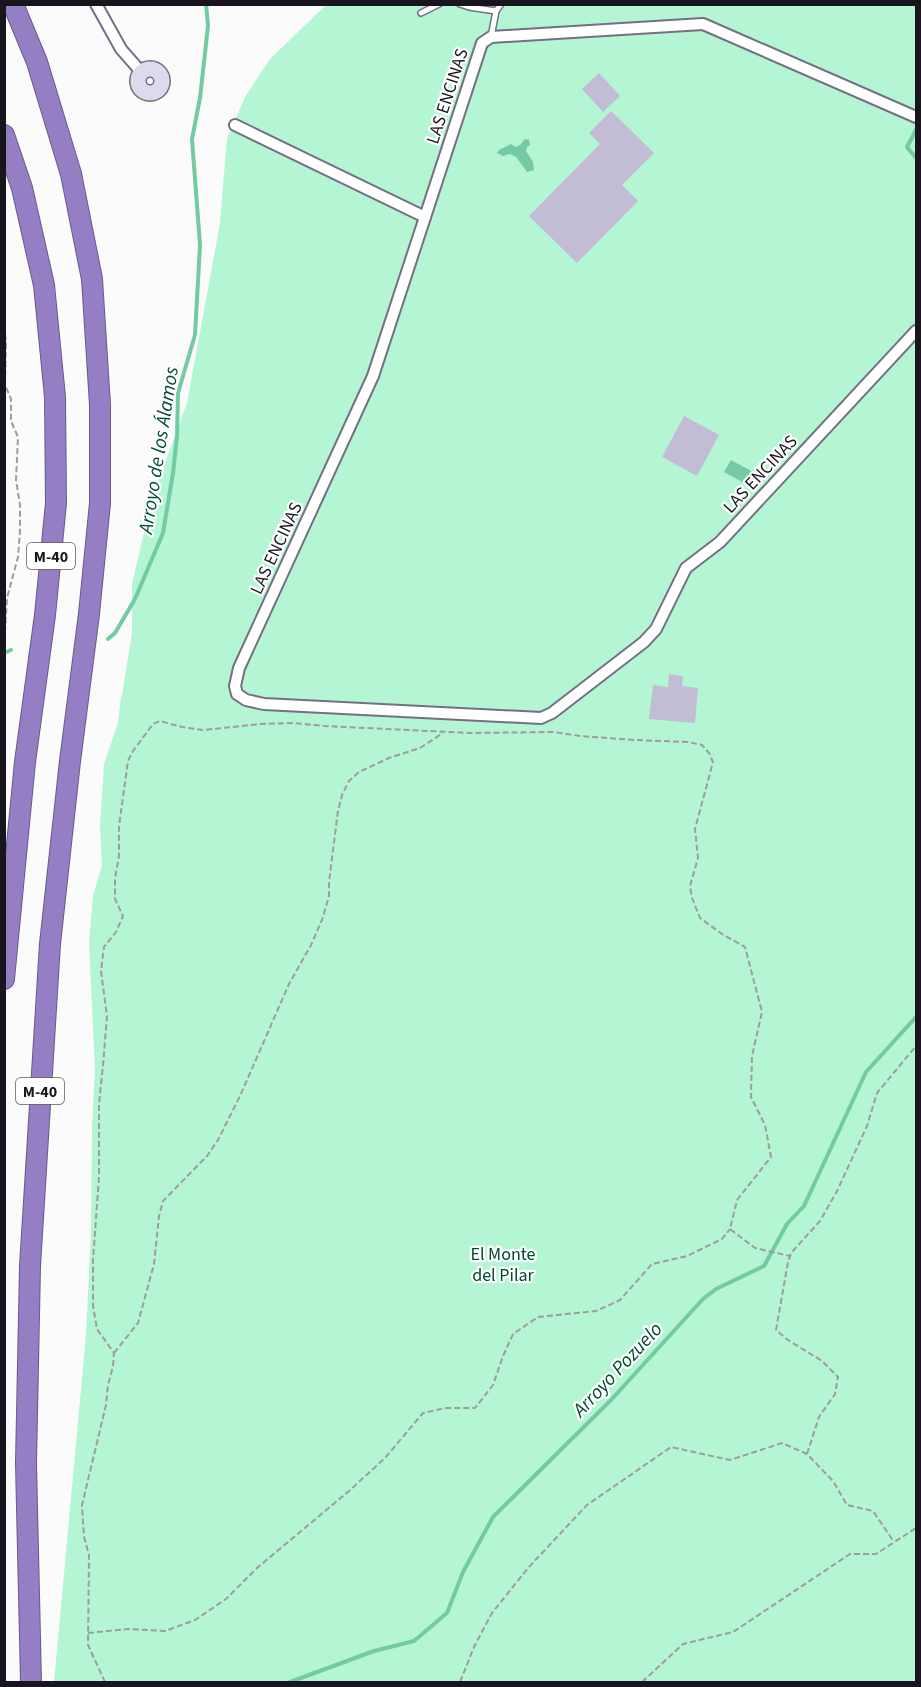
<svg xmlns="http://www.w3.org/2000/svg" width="921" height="1687" viewBox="0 0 921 1687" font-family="'Source Sans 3',sans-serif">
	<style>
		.green { fill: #b4f5d4 }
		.water { fill: #74caa2 }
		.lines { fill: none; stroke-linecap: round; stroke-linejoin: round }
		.stream { stroke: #74caa2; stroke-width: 4 }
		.building { fill: #c2bcd5 }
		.lane-casing { stroke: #756f85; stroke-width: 8 }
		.street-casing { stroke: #756f85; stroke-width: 14 }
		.secondary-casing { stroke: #756f85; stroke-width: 18 }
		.highway-casing { stroke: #695a8b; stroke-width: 22 }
		.path { stroke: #9d9c9f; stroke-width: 2; stroke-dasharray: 6 3; stroke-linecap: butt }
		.lane { stroke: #fff; stroke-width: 5 }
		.street { stroke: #fff; stroke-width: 10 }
		.secondary { stroke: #dfd9ee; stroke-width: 15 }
		.highway { stroke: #947fc5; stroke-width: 20 }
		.labels { text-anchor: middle; stroke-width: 4.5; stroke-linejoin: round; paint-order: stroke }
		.shield { fill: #fff; stroke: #5d5b62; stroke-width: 1.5 }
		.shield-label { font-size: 16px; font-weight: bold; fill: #18151e }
		.street-label { font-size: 18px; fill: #18151e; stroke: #fff }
		.park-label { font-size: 18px; fill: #004a31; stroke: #fff }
		.water-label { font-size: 20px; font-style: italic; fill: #004b32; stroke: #fff }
	</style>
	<rect width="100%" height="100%" fill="#fbfbfb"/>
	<path class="green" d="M326,5H916V1682H54L86,1335L91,1232L92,1126L95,1070L89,942L93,896L102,865L100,827L104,764L118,723L121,697L122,695L132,633V584L152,499L187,403L220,223L227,138L245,97L270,59Z"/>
	<g class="water">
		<path d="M525,139L529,140L530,145L527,147L526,151L533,162L534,170L527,172L516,157L510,154L503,156L497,153L499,150L511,144L515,147L520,145Z"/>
		<path d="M731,460L755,473L748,485L724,472Z"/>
	</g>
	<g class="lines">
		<g class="stream">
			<path d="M916,130L907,147L916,158"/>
			<path d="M108,639L115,633L135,599L163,533L173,473L177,436L178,393L195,335L200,245L192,139L200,98L208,26L206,4"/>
			<path d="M4,653L11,650"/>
			<path d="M290,1682L374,1651L414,1641L447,1613L463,1572L493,1517L611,1400L703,1299L716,1289L764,1266L787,1224L804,1206L866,1072L916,1017"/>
		</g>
	</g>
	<g class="building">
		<path d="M599,73L620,96L603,112L582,89Z"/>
		<path d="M611,111L654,153L622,185L638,201L577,263L529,216L600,144L589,133Z"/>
		<path d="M684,416L719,435L697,476L662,457Z"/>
		<path d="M669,674L683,676L682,686L698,688L695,723L649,719L653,685L668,687Z"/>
	</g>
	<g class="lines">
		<defs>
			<g id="lane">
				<path d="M460,4L469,7L496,11L501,4"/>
				<path d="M421,13L439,4"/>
				<path d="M491,37L496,11"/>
			</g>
			<g id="street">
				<path d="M96,4L121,49L142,73"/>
				<path d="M916,117L703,24L491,37L482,43L373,376L239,668L235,686L237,694L246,700L264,704L541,718L552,713L644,642L656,629L686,568L720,542L916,331"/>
				<path d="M235,125L425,217"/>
			</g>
			<circle id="secondary" cx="150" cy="81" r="12"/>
			<g id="highway">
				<path d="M13,4L37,62L71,174L92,279L100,405V503L89,614L70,761L50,944L30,1266L26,1463L31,1682"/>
				<path d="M4,135L22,188L44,285L55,397L56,503L45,615L25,762L4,979"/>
			</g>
		</defs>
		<use href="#lane" class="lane-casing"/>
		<use href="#street" class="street-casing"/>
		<use href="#secondary" class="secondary-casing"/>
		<use href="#highway" class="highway-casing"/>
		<g class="path">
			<path d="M4,325L6,342L5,385L11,399V421L18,437L16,480L20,505V531L18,557L7,598L4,648"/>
			<path d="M114,1353L138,1323L154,1264L159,1216L163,1201L207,1156L218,1140L240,1096L289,984L311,945L322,920L329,896V882L338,811L342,795L349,781L359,772L389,758L420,748L443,733"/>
			<path d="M807,1454L819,1417L835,1394L838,1377L822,1361L788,1340L776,1330L788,1262L791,1253L820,1221L837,1191L867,1126L877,1093L916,1046"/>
			<path d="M88,1633L128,1629L165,1631L195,1620L226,1599L257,1568L349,1491L385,1458L423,1413L445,1408H475L493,1385L503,1356L513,1334L538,1317L596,1311L620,1300L652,1264L687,1256L722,1239L730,1229"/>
			<path d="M105,1682L88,1645L89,1555L84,1537L82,1505L106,1405L108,1385L113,1366L114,1353L97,1329L93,1306V1260L99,1177V1104L103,1065L107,1016L101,971L104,947L116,932L123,916L115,899V878L119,856V826L128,761L133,751L153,724L160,721L182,727L203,730L261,724L294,723L324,726L471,733L554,732L580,736L634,740L688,742L702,745L709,753L713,762L695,829L698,858L690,886L692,898L700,918L722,934L745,947L762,1012L752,1056L751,1097L765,1125L771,1157L737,1200L730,1229L755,1248L790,1256"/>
			<path d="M460,1682L474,1647L492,1613L528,1568L587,1505L671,1447L730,1460L782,1443L807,1454L833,1481L847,1505L873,1511L894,1542"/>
			<path d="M642,1682L683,1644L733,1632L850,1554H876L916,1528"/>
		</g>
		<use href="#lane" class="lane"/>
		<use href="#street" class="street"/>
		<use href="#secondary" class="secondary"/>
		<use href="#highway" class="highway"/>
	</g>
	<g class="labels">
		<g class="shield">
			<rect x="27" y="543" width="48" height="26" rx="4.5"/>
			<rect x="16" y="1078" width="48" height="26" rx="4.5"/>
		</g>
		<g class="shield-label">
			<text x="51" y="562">M-40</text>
			<text x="40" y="1097">M-40</text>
		</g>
		<g class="street-label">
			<text transform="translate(447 96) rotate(-72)" y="6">LAS ENCINAS</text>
			<text transform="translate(760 474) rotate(-47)" y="6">LAS ENCINAS</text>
			<text transform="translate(276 548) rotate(-65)" y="6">LAS ENCINAS</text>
		</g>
		<g class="park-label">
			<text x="503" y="1260">El Monte<tspan x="503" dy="21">del Pilar</tspan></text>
		</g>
		<g class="water-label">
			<text transform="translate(158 450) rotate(-81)" y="7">Arroyo de los Álamos</text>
			<text transform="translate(617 1369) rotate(-47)" y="7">Arroyo Pozuelo</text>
		</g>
	</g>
	<rect width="921" height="1687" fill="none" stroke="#18151e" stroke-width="12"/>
</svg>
